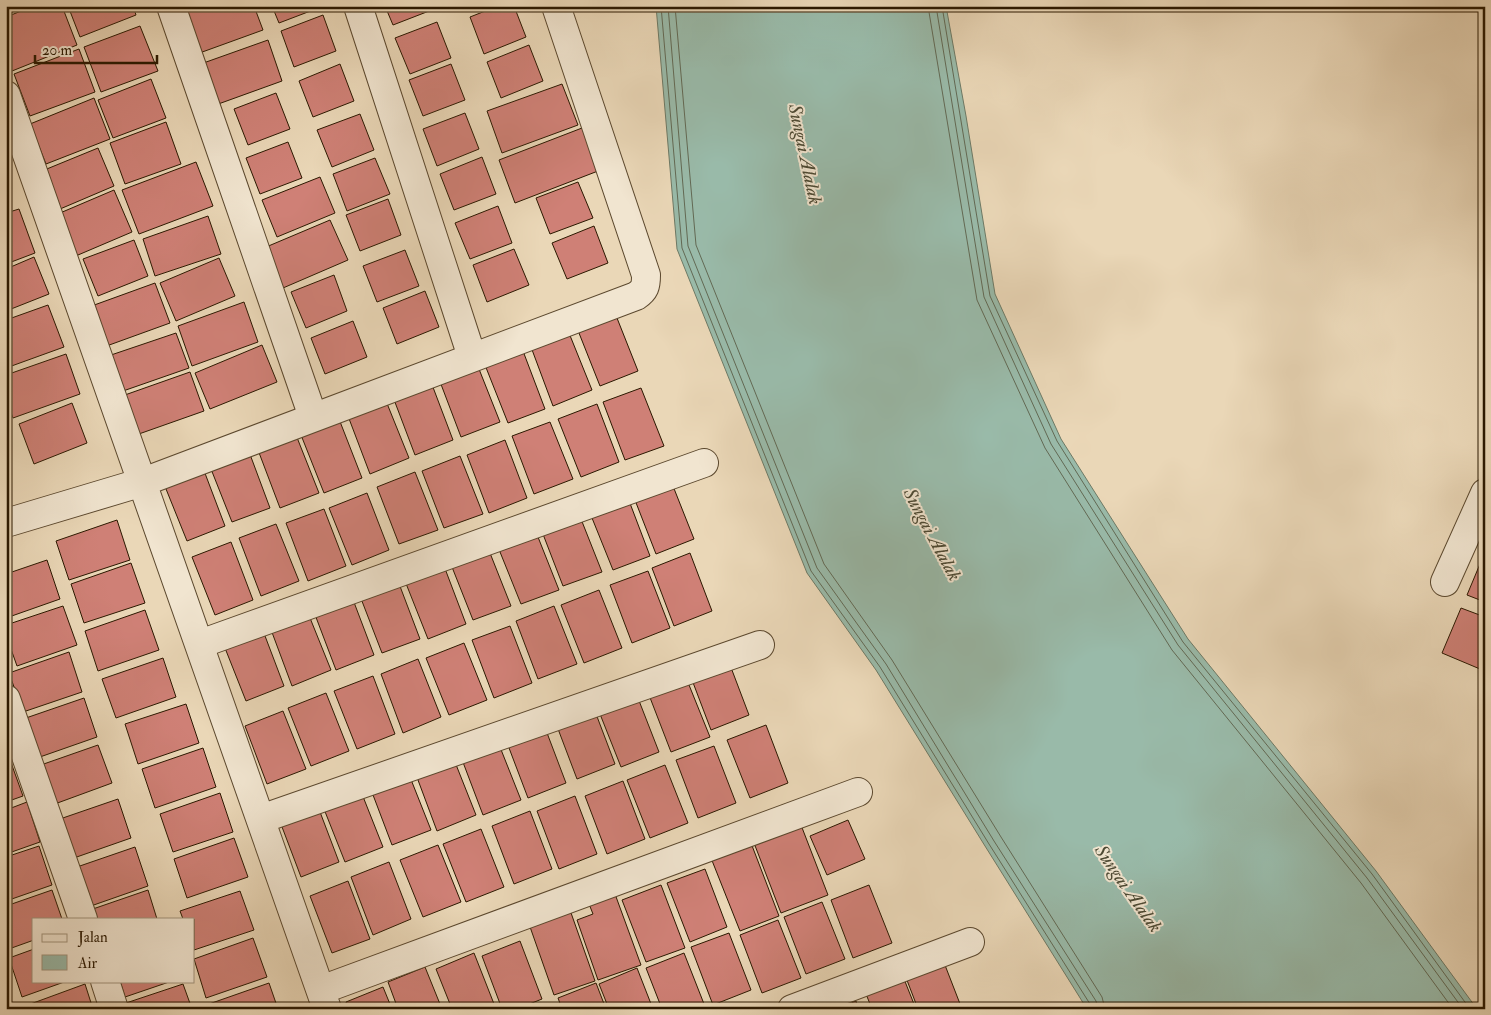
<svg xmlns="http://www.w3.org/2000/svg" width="1491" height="1015" viewBox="0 0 1491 1015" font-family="'IM FELL Double Pica',serif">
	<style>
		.water { fill: #99baa9; stroke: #6d7965 }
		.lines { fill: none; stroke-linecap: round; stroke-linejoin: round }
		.shore { stroke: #626954; stroke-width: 1 }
		.building { fill: #cf8076; stroke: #2b1800 }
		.street-casing { stroke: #5b482e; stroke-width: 30 }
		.street { stroke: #f1e5d0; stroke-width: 28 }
		.labels { text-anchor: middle; stroke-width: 4; stroke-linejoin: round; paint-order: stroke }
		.water-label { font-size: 19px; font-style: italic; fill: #4c4933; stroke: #f1e5d0 }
	</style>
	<rect width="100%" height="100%" fill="#ead7b7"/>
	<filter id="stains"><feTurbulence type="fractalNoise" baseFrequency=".004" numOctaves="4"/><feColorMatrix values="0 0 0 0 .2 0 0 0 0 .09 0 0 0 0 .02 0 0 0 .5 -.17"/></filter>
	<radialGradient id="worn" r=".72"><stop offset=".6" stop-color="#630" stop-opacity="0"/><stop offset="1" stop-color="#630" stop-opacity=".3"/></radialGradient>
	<path class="water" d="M656,6H946L966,116L995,294L1061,439L1188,639L1376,871L1477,1009H1087L985,846L876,670L807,573L677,249Z"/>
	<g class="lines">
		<g class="shore">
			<path d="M661,6L682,248L811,571L880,667L989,844L1090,1004L1091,1009"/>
			<path d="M668,6L688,246L817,568L886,664L994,841L1096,1001L1098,1009"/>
			<path d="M675,6L696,245L824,564L892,660L1001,837L1102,997L1105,1009"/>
			<path d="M928,6L977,300L1045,448L1172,650L1361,883L1453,1009"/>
			<path d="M936,6L984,297L1051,444L1178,645L1367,878L1463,1009"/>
			<path d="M942,6L990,296L1057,441L1183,642L1372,874L1470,1009"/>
		</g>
	</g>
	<g class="building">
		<path d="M34,6H62L77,45L12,71L6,58V17Z"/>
		<path d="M68,6H133L136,15L80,37Z"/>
		<path d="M204,6H254L263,30L194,55L179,15Z"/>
		<path d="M272,6H320L321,7L279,23Z"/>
		<path d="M385,6H442L393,25Z"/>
		<path d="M498,6H514L526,37L484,54L470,17Z"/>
		<path d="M323,15L336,51L294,67L281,31Z"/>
		<path d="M437,22L451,58L410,74L395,38Z"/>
		<path d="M140,26L158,71L101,92L84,47Z"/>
		<path d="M268,40L282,81L210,107L195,66Z"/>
		<path d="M529,45L543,81L501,98L487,62Z"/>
		<path d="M79,49L95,92L30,116L14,74Z"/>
		<path d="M340,64L354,101L313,117L299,81Z"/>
		<path d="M451,64L465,100L423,116L409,80Z"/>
		<path d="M151,79L166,118L113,138L98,100Z"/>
		<path d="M562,84L578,125L502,153L487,111Z"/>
		<path d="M276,93L290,129L248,145L234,109Z"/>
		<path d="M94,98L110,139L46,164L30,124Z"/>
		<path d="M465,113L479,149L437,166L423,129Z"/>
		<path d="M360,114L374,150L332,167L317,130Z"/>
		<path d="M166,122L181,164L125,184L110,143Z"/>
		<path d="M582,128L598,171L515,203L499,160Z"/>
		<path d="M288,142L302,178L260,194L246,158Z"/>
		<path d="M98,148L114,186L53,212L37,173Z"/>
		<path d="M482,157L496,194L454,210L440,174Z"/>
		<path d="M375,158L390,194L347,211L333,174Z"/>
		<path d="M196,162L213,206L139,234L122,190Z"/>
		<path d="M320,177L335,213L277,237L262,200Z"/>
		<path d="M578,182L593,218L550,234L536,198Z"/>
		<path d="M114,190L132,232L71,258L53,216Z"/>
		<path d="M388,199L401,235L360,251L346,215Z"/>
		<path d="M498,206L512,243L470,259L455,223Z"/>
		<path d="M19,209L35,253L6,264V213Z"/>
		<path d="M208,216L221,254L155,276L143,239Z"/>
		<path d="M330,220L348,260L276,291L259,250Z"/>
		<path d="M594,226L608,263L567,279L552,243Z"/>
		<path d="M134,240L148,276L98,296L83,259Z"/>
		<path d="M514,249L529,285L487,302L473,265Z"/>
		<path d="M405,250L419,286L377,302L363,266Z"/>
		<path d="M34,257L49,294L6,311V269Z"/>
		<path d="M219,258L235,296L176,321L160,283Z"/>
		<path d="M334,275L347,311L306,328L291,292Z"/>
		<path d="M155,283L170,323L101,348L86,308Z"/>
		<path d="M425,291L439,327L397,344L383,308Z"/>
		<path d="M244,302L258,342L192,366L178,326Z"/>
		<path d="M48,305L64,347L6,368V320Z"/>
		<path d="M615,313L638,371L600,386L577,328Z"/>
		<path d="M353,321L367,357L325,374L311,338Z"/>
		<path d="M176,333L189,368L123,391L111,355Z"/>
		<path d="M569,333L592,390L553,406L531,347Z"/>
		<path d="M262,345L277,382L210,409L195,373Z"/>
		<path d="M523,351L545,409L508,423L485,365Z"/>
		<path d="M66,354L80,394L13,418L6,399V375Z"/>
		<path d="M477,364L500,422L461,437L439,379Z"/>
		<path d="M190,372L204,411L136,435L122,396Z"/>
		<path d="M431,382L453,440L415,455L393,397Z"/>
		<path d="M641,388L664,446L625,460L603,402Z"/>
		<path d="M386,401L409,458L370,474L348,416Z"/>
		<path d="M72,403L87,443L34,464L19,424Z"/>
		<path d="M597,404L619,462L581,477L558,419Z"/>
		<path d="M339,419L362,478L324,493L301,435Z"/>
		<path d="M550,422L573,479L534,494L512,436Z"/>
		<path d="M296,435L319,493L280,508L258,450Z"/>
		<path d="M505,440L527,498L489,513L467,455Z"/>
		<path d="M248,449L270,508L232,522L209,464Z"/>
		<path d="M460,456L483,514L444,528L422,471Z"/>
		<path d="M203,468L225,526L187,541L164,484Z"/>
		<path d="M415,472L438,530L399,544L377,487Z"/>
		<path d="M671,481L694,539L656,554L633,495Z"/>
		<path d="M367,493L389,550L352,565L329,508Z"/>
		<path d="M628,498L650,556L613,570L590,513Z"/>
		<path d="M324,509L346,566L308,581L286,523Z"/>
		<path d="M579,514L602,572L563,586L541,529Z"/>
		<path d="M117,520L130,560L69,580L56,541Z"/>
		<path d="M276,524L299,581L261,596L239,538Z"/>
		<path d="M536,532L559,590L521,604L498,547Z"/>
		<path d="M231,542L253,600L215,615L192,557Z"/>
		<path d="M488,548L511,606L473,620L450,562Z"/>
		<path d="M1485,552V602L1467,595Z"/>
		<path d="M690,553L712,611L674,626L652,568Z"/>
		<path d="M47,560L60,599L6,618V574Z"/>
		<path d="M131,563L145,603L84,623L71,584Z"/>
		<path d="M444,566L466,624L428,639L405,581Z"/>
		<path d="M648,571L670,628L632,643L610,585Z"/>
		<path d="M398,581L420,639L382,653L360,596Z"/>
		<path d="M599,590L622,648L584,663L561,605Z"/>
		<path d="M352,597L374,655L336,670L314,612Z"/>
		<path d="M63,606L77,645L17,666L6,635V625Z"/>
		<path d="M554,606L577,664L538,679L516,621Z"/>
		<path d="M1461,608L1485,617V658L1480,669L1442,653Z"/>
		<path d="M145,610L159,650L98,671L85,631Z"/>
		<path d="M308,613L331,670L292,686L270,627Z"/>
		<path d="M510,626L532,683L494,698L472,640Z"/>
		<path d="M262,628L284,686L246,701L223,643Z"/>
		<path d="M464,643L487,700L449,715L426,658Z"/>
		<path d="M69,652L82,692L23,712L9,673Z"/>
		<path d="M727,657L749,715L711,730L689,672Z"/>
		<path d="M163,658L176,697L116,718L102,679Z"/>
		<path d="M418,659L441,717L403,733L381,674Z"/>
		<path d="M373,676L395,734L357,749L334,691Z"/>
		<path d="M687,680L710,737L671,752L649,695Z"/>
		<path d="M326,693L349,751L311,766L288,708Z"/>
		<path d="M636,693L659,752L621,767L598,709Z"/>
		<path d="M84,698L97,737L37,758L23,719Z"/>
		<path d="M186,704L199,743L138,764L125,724Z"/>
		<path d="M593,706L615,764L577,779L555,721Z"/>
		<path d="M283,711L306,769L267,784L245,726Z"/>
		<path d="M544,725L566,783L528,798L506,740Z"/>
		<path d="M766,725L788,783L750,798L727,740Z"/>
		<path d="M498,742L521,800L483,815L461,757Z"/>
		<path d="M98,745L112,783L52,805L38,766Z"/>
		<path d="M714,746L736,803L698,818L676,760Z"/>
		<path d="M203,748L216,787L155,808L142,769Z"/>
		<path d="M9,757L23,796L6,802V758Z"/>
		<path d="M453,757L476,815L437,831L415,772Z"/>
		<path d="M665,765L688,823L650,838L627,780Z"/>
		<path d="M408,772L431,830L392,845L370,787Z"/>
		<path d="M623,781L645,839L607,854L585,796Z"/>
		<path d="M360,789L383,847L345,862L322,804Z"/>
		<path d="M220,793L233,832L173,852L160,814Z"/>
		<path d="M575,796L597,854L559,869L537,811Z"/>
		<path d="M118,799L131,838L71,859L57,820Z"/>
		<path d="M27,802L40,842L6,854V810Z"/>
		<path d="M317,804L339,862L301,877L279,819Z"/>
		<path d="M530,811L552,869L514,884L492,826Z"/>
		<path d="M848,820L865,859L827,875L810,836Z"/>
		<path d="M801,825L828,895L781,913L754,843Z"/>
		<path d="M481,829L504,887L466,902L443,844Z"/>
		<path d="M234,838L248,877L187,898L174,859Z"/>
		<path d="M751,843L779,916L740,931L711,858Z"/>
		<path d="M438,845L461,902L423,917L400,860Z"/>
		<path d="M39,846L52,885L6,901V857Z"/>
		<path d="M135,847L148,886L88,907L74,868Z"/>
		<path d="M389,862L411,919L373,935L351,877Z"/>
		<path d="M705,869L727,927L690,942L667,883Z"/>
		<path d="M348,881L370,939L332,953L310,896Z"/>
		<path d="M661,885L685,948L646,962L622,900Z"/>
		<path d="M869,885L892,943L853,958L831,900Z"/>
		<path d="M52,890L62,919H34V940L6,950V906Z"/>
		<path d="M148,890L157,919H90L87,911Z"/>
		<path d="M240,891L254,930L194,950V919H183L180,911Z"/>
		<path d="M615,894L641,965L598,980L577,920L593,914L589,904Z"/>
		<path d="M822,902L845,959L806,974L784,917Z"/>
		<path d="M570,910L595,981L554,995L529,924Z"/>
		<path d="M778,920L801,978L762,993L740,935Z"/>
		<path d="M729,933L751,990L713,1005L691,947Z"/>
		<path d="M253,938L267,977L206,998L194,959Z"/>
		<path d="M520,941L542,999L517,1009H502L482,956Z"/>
		<path d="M34,949V981H67L22,997L9,958Z"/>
		<path d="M474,953L496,1009H452L436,969Z"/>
		<path d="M684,953L706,1009H662L646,968Z"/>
		<path d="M943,960L962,1009H918L905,975Z"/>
		<path d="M425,967L442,1009H398L388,982Z"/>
		<path d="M637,968L653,1009H609L599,984Z"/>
		<path d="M904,979L916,1009H872L866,994Z"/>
		<path d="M120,981H172L125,997Z"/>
		<path d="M269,983L278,1009H211L209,1004Z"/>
		<path d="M596,983L606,1009H562L558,998Z"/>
		<path d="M85,984L93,1009H26L25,1006Z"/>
		<path d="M183,984L192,1009H124L123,1004Z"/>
		<path d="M383,987L392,1009H348L346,1002Z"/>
		<path d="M856,1001L858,1009H837Z"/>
	</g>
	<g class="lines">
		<defs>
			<g id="street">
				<path d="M171,6L313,417"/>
				<path d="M358,6L472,357"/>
				<path d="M6,95L327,1009"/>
				<path d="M6,523L143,482L636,296C645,290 646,286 646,275L556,6"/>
				<path d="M1445,582L1485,493"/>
				<path d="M200,644L704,463"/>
				<path d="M6,699L83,919"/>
				<path d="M261,819L760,645"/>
				<path d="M105,981L114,1009"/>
				<path d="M321,990L858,792"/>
				<path d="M792,1009L970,942"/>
			</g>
		</defs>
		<use href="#street" class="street-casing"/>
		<use href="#street" class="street"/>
	</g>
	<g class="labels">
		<g class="water-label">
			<text transform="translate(806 154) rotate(78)" y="7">Sungai Alalak</text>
			<text transform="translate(933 534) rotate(62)" y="7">Sungai Alalak</text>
			<text transform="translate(1129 888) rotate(55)" y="7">Sungai Alalak</text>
		</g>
	</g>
	<rect width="1491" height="1015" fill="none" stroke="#ead7b7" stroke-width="25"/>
	<rect x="8" y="8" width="1476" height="1000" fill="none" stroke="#2b1800" stroke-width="2.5"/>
	<rect x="12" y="12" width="1466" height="990" fill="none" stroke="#2b1800"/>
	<rect x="32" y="918" width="162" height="65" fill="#f1e5d0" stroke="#a2937d"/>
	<rect x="42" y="934" width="25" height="8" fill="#f1e5d0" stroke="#a2937d"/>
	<text x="78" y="942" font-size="15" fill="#2b1800">Jalan</text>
	<rect x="42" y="955" width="25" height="15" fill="#99baa9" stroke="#a2937d"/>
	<text x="78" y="968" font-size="15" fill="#2b1800">Air</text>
	<path d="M35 55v8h122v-8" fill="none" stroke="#2b1800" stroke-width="2.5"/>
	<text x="42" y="55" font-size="15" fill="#2b1800" stroke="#f1e5d0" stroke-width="4" paint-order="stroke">20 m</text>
	<rect width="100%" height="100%" filter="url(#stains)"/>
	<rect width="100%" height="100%" fill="url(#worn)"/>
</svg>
